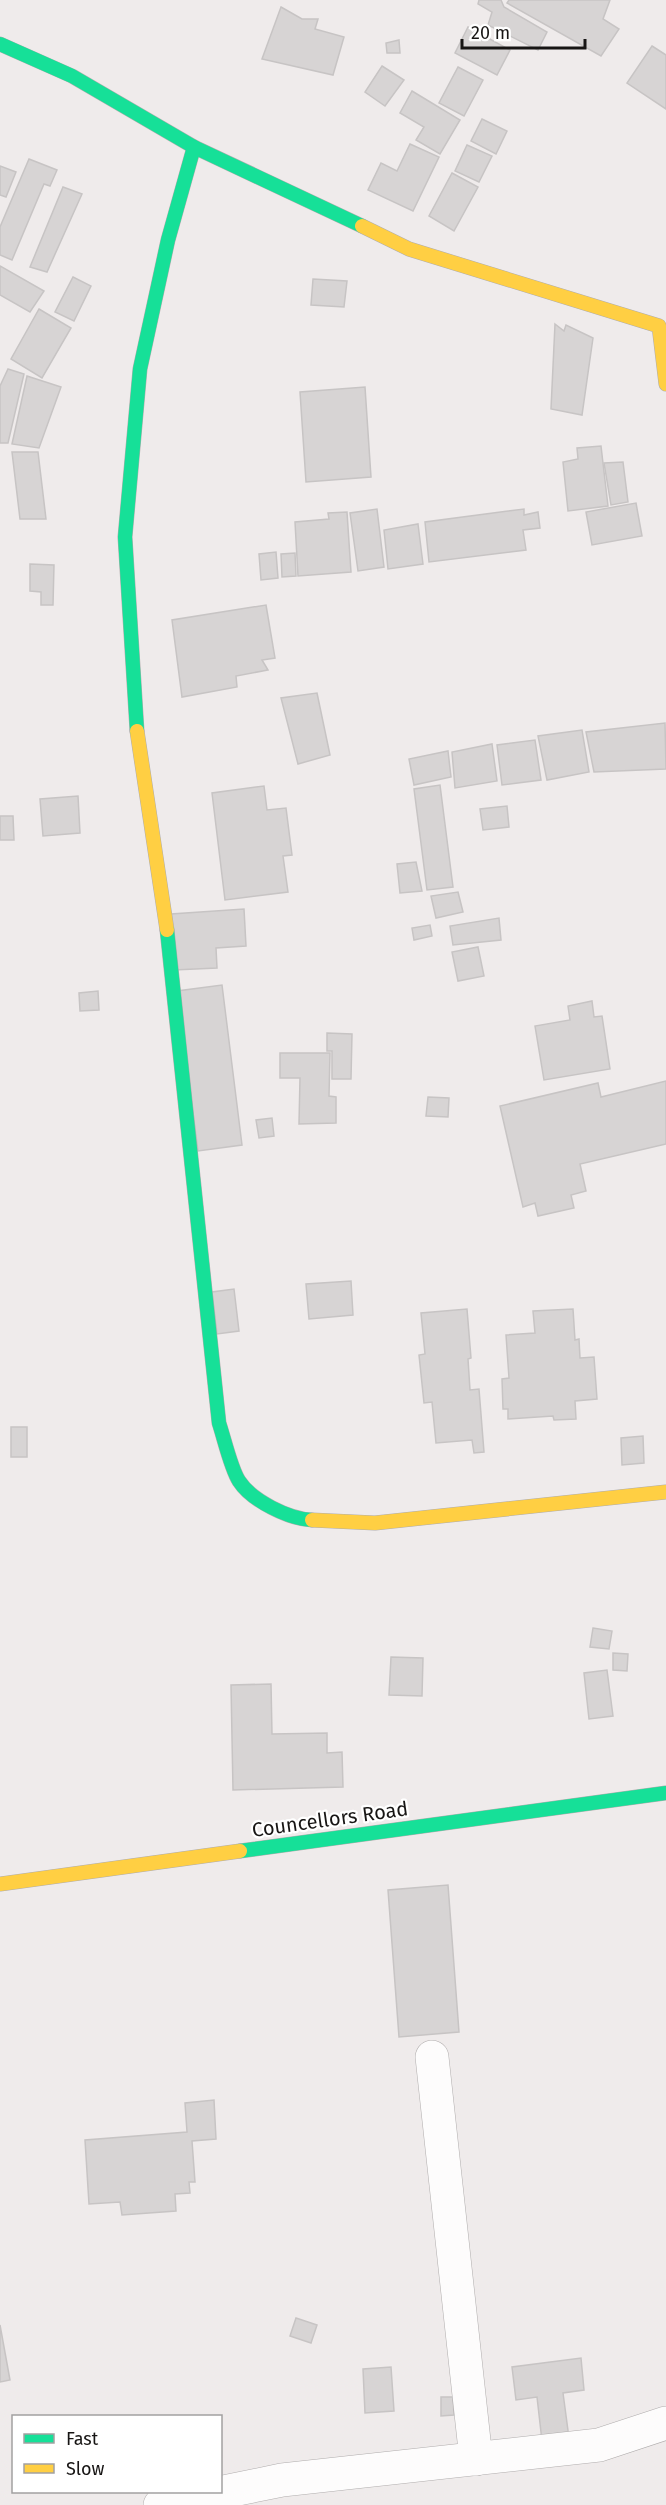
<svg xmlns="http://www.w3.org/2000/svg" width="666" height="2505" viewBox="0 0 666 2505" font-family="'Fira Sans',sans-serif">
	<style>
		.building { fill: #d7d4d4; stroke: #c7c4c4; stroke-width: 1.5 }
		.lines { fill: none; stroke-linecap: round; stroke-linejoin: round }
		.street-casing { stroke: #b0adad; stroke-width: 34 }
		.fast-casing { stroke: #b0adad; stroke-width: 15 }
		.slow-casing { stroke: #b0adad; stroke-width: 15 }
		.street { stroke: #fdfcfc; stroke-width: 33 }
		.fast { stroke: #16e098; stroke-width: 14 }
		.slow { stroke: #ffcf43; stroke-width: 14 }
		.labels { text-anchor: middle; stroke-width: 4.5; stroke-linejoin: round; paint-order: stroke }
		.street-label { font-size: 20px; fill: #171514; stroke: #fff }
	</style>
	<rect width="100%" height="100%" fill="#efebeb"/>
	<g class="building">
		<path d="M479,0H501L504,7L547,32L538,50L488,25L492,12L478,4Z"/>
		<path d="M509,0H610L603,19L619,29L601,56L507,3Z"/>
		<path d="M281,7L302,19H318L315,29L344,37L333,75L262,59Z"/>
		<path d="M468,27L510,50L497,75L455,53Z"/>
		<path d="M399,40L400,53H387L386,43Z"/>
		<path d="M652,46L666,55V109L627,83Z"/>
		<path d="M382,66L404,80L385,106L365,92Z"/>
		<path d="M458,67L483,80L464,116L439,103Z"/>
		<path d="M412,91L460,120L440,154L416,140L424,127L400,113Z"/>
		<path d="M482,119L507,131L496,154L471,141Z"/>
		<path d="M410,144L439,157L413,211L368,190L381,163L397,171Z"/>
		<path d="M467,145L492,156L479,182L455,171Z"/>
		<path d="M29,159L57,170L50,186L44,184L12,260L0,255V227Z"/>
		<path d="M0,166L16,172L6,197L0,195Z"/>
		<path d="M452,173L478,187L454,231L429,216Z"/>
		<path d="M63,187L82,194L47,272L30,267Z"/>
		<path d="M0,266L44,291L30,312L0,295Z"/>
		<path d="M73,277L91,286L74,321L55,312Z"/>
		<path d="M313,279L347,281L344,307L311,305Z"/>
		<path d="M39,309L71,328L42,378L11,359Z"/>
		<path d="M555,324L564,331L566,325L593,338L582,415L551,409Z"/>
		<path d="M8,369L24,374L8,443H0V386Z"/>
		<path d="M27,376L61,387L39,448L12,444Z"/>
		<path d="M365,387L371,477L306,482L300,392Z"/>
		<path d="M601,446L608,506L568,511L563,462L578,459L577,448Z"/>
		<path d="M12,452H38L46,519H20Z"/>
		<path d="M623,462L628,502L611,505L604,463Z"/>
		<path d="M636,503L642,536L592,545L586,512Z"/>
		<path d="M377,509L384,567L358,571L350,513Z"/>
		<path d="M524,509V515L538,512L540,528L523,530L526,550L429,562L425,522Z"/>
		<path d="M347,512L351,572L298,576L295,522L329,519L328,513Z"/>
		<path d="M418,524L423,564L388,569L384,530Z"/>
		<path d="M276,552L278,578L261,580L259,554Z"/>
		<path d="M295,553L296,576L282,577L281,554Z"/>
		<path d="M30,564L54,565L53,605H41V592L30,591Z"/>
		<path d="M266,605L275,658L262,660L268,670L236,676L237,687L182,697L172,620Z"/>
		<path d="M317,693L330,755L298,764L281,698Z"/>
		<path d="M665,723L666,769L594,772L586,732Z"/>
		<path d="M582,730L589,772L547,780L538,736Z"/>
		<path d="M535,740L541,780L502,785L497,745Z"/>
		<path d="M492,744L497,781L455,788L452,752Z"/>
		<path d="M448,751L451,777L414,785L409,759Z"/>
		<path d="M440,785L453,887L427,890L414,789Z"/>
		<path d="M264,786L267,810L286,808L292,855L283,856L288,892L225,900L212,793Z"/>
		<path d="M78,796L80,833L43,836L40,799Z"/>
		<path d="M507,806L509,827L483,830L480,809Z"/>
		<path d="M0,816H13L14,840H0Z"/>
		<path d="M416,862L422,891L400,893L397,864Z"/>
		<path d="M458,892L463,912L436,918L431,896Z"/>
		<path d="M244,909L246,946L216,948L217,968L174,970L171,914Z"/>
		<path d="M499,918L501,940L453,945L450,926Z"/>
		<path d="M430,925L432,936L414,940L412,928Z"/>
		<path d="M478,947L484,976L458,981L452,952Z"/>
		<path d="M222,985L242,1145L198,1151L177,991Z"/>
		<path d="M98,991L99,1010L80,1011L79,993Z"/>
		<path d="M592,1001L594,1017L602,1016L610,1069L544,1080L535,1026L570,1020L568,1006Z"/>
		<path d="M327,1033L352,1034L351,1079H332V1051H327Z"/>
		<path d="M280,1053H330L329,1096L336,1097V1123L299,1124L300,1078H280Z"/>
		<path d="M666,1081V1144L580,1164L586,1191L571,1195L574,1208L538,1216L535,1203L523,1207L500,1106L598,1083L601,1097Z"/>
		<path d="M428,1097L449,1098L448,1117L426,1116Z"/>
		<path d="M272,1118L274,1136L259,1138L256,1120Z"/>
		<path d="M351,1281L353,1315L309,1319L306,1284Z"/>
		<path d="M234,1289L239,1331L217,1334L212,1292Z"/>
		<path d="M467,1309L471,1358L468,1359L470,1390L479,1389L484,1452L474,1453L472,1440L436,1443L432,1402L424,1403L419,1355L425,1354L421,1313Z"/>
		<path d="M573,1309L575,1340L579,1339L580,1358L594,1357L597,1399L575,1401L576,1419L554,1420L553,1416L508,1419V1409H503L502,1379L509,1378L506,1335L535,1333L533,1311Z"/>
		<rect x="11" y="1427" width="16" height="30"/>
		<path d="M643,1436L644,1463L622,1465L621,1438Z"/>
		<path d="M593,1628L612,1631L609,1649L590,1647Z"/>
		<path d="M613,1653L628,1654L627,1671L613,1670Z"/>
		<path d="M391,1657L423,1658L422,1696L389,1695Z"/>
		<path d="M607,1670L613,1716L589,1719L584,1673Z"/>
		<path d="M271,1684L272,1734L327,1733V1753L342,1752L343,1787L233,1790L231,1685Z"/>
		<path d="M448,1885L459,2032L399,2037L388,1890Z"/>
		<path d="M214,2100L216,2139L192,2141L195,2182H189L190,2193L175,2194L176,2211L122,2215L120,2202L89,2204L85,2140L187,2132L185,2103Z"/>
		<path d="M296,2318L317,2325L311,2343L290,2336Z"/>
		<path d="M0,2325L10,2380L0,2382Z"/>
		<path d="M581,2358L584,2390L563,2393L569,2438L542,2441L537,2397L516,2400L512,2367Z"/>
		<path d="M391,2367L394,2411L365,2413L363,2369Z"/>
		<path d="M441,2397H453L454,2415L441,2416Z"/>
	</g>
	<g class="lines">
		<defs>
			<g id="street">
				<path d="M432,2057L476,2459"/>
				<path d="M160,2505L282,2480L599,2445L666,2423"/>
			</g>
			<g id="fast">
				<path d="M0,44L72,76L194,147L362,226"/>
				<path d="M137,731L125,537L140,369L168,240L194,147"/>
				<path d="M167,930L219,1423C224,1438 231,1469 239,1481C252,1501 289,1519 312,1520"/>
				<path d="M240,1851L666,1793"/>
			</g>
			<g id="slow">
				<path d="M362,226L409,249L659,326L666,384"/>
				<path d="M137,731L167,930"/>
				<path d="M312,1520L375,1523L666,1492"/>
				<path d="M0,1884L240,1851"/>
			</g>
		</defs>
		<use href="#street" class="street-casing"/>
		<use href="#fast" class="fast-casing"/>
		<use href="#slow" class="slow-casing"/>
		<use href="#street" class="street"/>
		<use href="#fast" class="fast"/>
		<use href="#slow" class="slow"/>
	</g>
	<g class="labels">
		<g class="street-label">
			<text transform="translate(330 1819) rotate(-8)" y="7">Councellors Road</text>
		</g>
	</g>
	<rect x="12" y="2415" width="210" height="78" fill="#ffffff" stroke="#a2a1a1" stroke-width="1.5"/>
	<rect x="24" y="2434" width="30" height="9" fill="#16e098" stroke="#a2a1a1" stroke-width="1.5"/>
	<text x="66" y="2445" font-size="18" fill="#171514">Fast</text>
	<rect x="24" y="2464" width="30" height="9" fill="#ffcf43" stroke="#a2a1a1" stroke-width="1.5"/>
	<text x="66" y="2475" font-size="18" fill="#171514">Slow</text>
	<path d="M462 39v9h123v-9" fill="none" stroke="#171514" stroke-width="3"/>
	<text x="471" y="39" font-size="18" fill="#171514" stroke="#ffffff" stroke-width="4.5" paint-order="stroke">20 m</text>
</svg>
